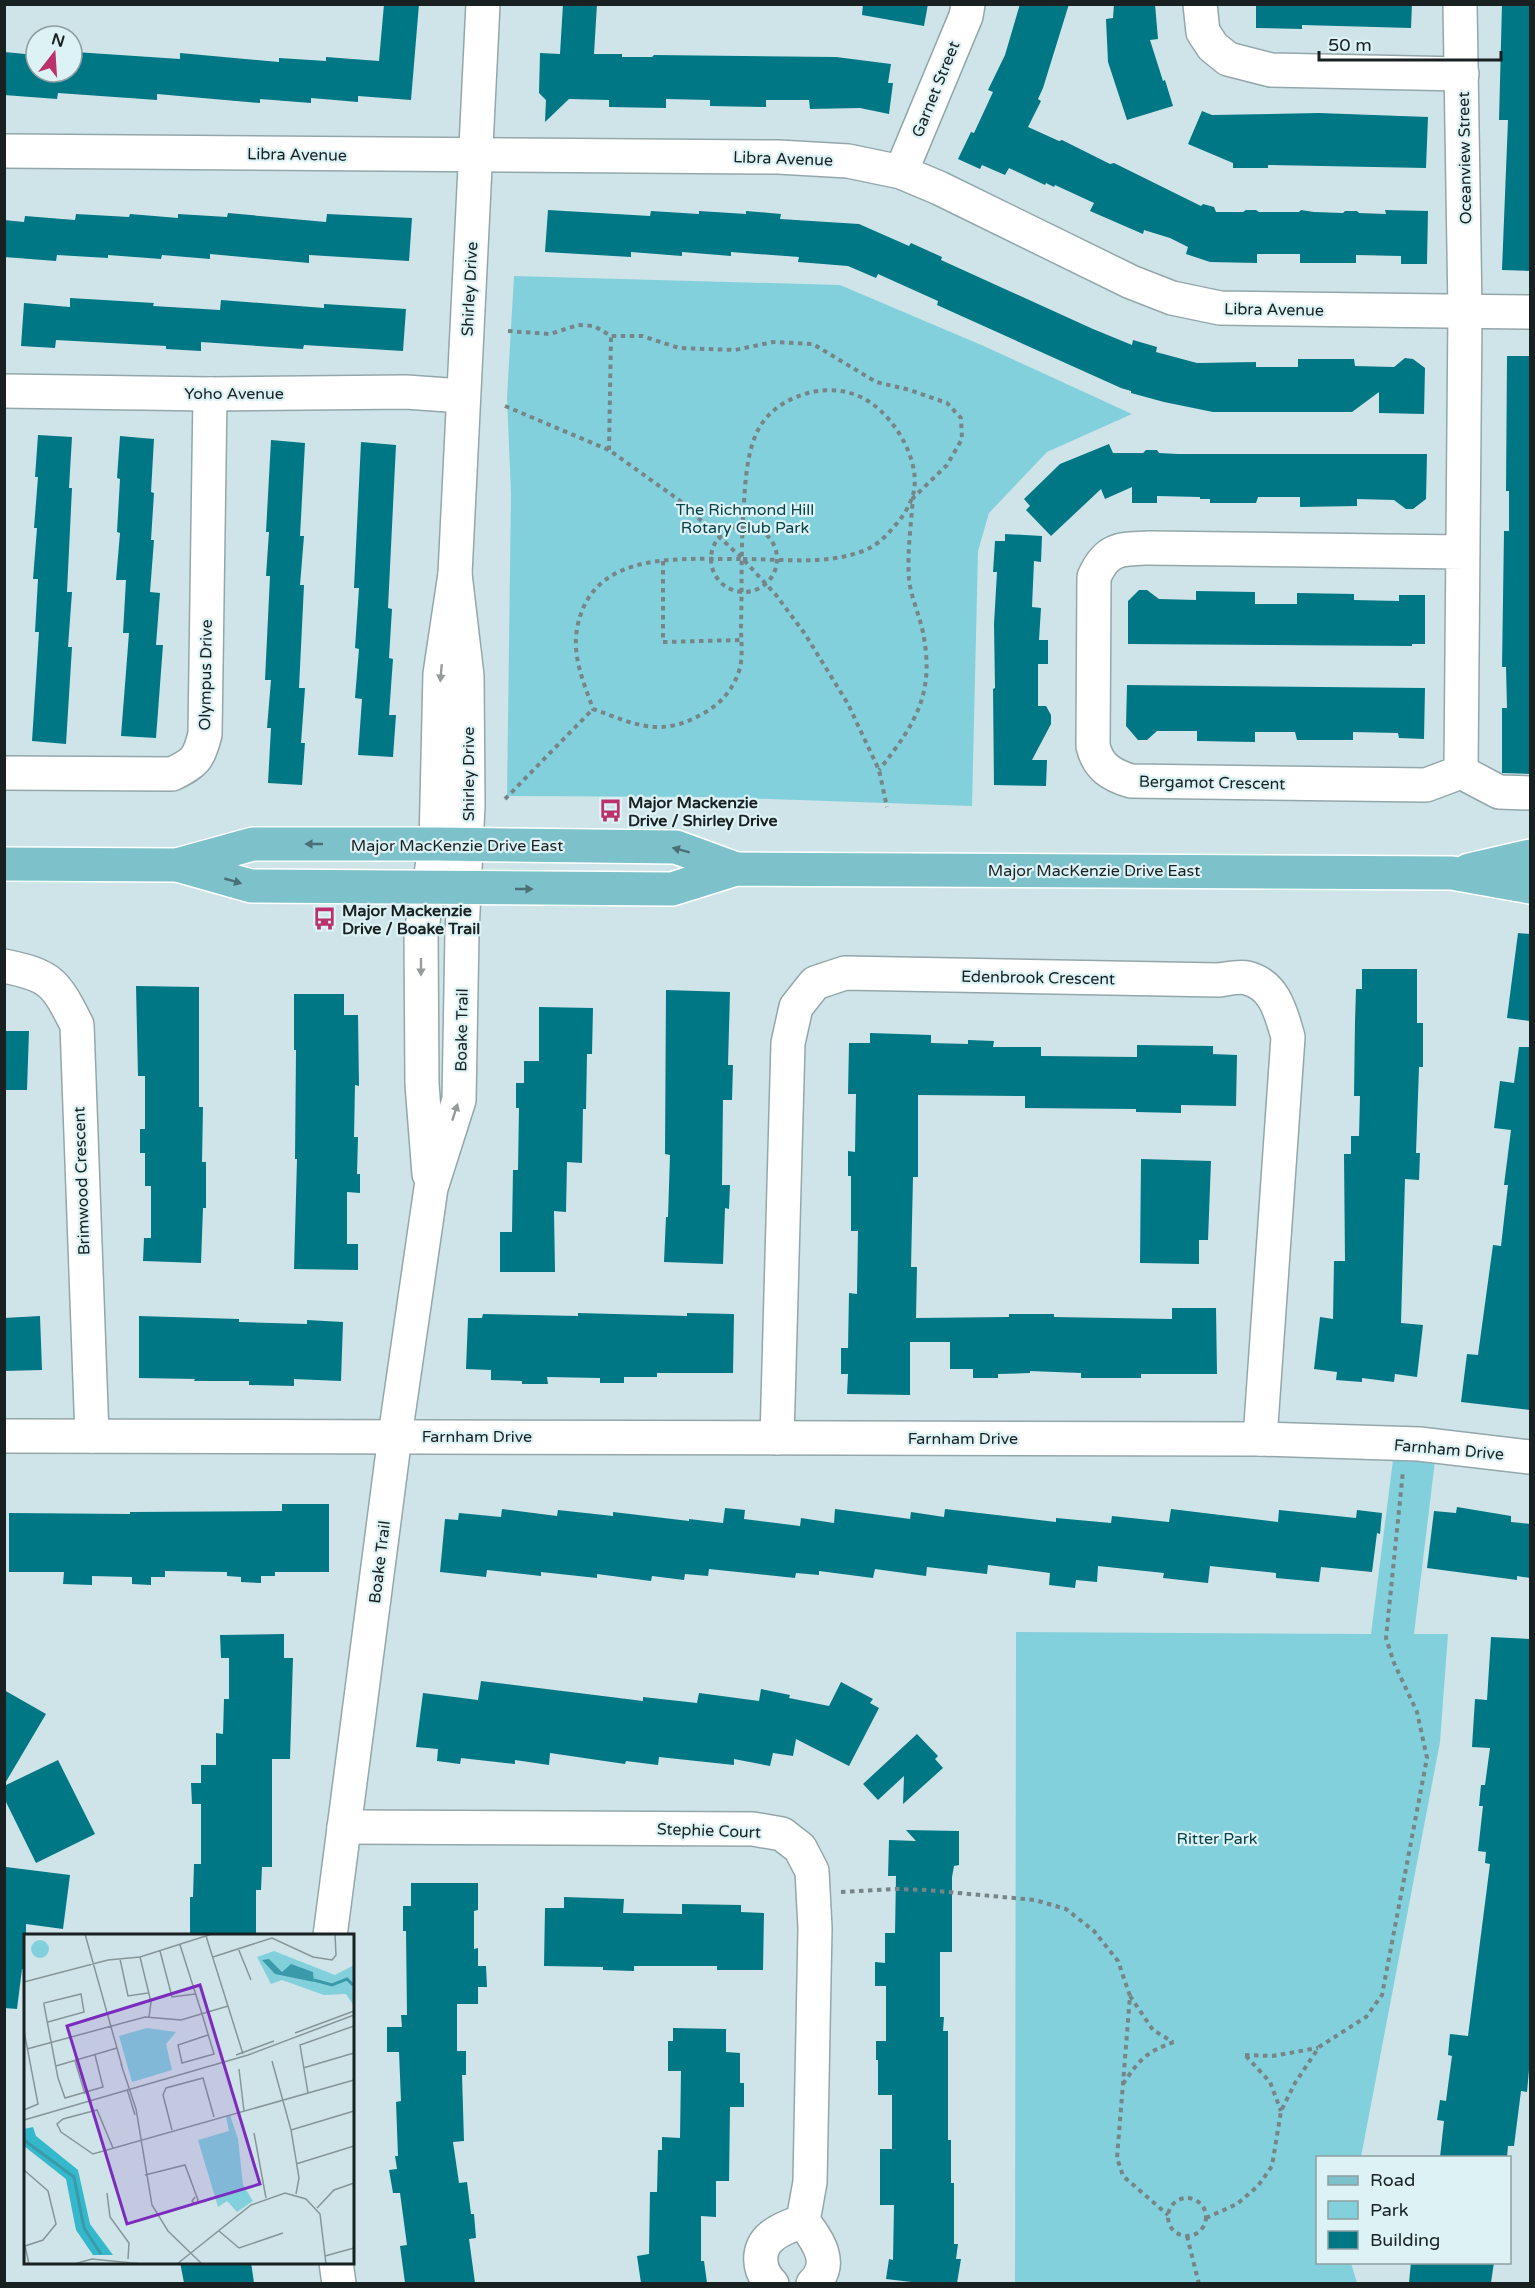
<svg xmlns="http://www.w3.org/2000/svg" width="1535" height="2288" viewBox="0 0 1535 2288" font-family="'Varela Round',sans-serif">
	<style>
		.green { fill: #83d0dd }
		.building { fill: #007785 }
		.lines { fill: none; stroke-linecap: round; stroke-linejoin: round }
		.minor-casing { stroke: #93a7ab; stroke-width: 36 }
		.major-casing { stroke: #fff; stroke-width: 36 }
		.path { stroke: #768587; stroke-width: 4; stroke-dasharray: 4.5 4.5; stroke-linecap: butt }
		.minor { stroke: #fff; stroke-width: 33 }
		.major { stroke: #7dc1ca; stroke-width: 33 }
		.oneway { fill: #979b9b }
		.oneway2 { fill: #4a7076 }
		.labels { text-anchor: middle; stroke-width: 4.5; stroke-linejoin: round; paint-order: stroke }
		.street-label { font-size: 16px; fill: #182021; stroke: #dcf2f5 }
		.park-label { font-size: 16px; fill: #07424a; stroke: #dcf2f5 }
		.poi-label { font-size: 16px; font-weight: bold; fill: #182021; stroke: #dcf2f5; text-anchor: start }
		.inset-river { fill: none; stroke: #3b9aa9; stroke-width: 3 }
		.inset-road { fill: none; stroke: #869698; stroke-width: 1.5 }
		.view { fill: #7b2cbf; fill-opacity: 0.15; stroke: #7b2cbf; stroke-width: 3 }
		.inset-edge { fill: none; stroke: #182021; stroke-width: 3 }
	</style>
	<rect width="100%" height="100%" fill="#cfe4e8"/>
	<g class="green">
		<path d="M514,276L840,285L986,347L1132,414L1047,452L989,513L978,551L972,806L709,797L507,796L511,494L507,397Z"/>
		<path d="M1393,1460L1435,1461L1414,1634H1448L1440,1742L1361,2157L1318,2158V2262L1351,2263L1357,2283L1015,2284L1016,1632L1371,1634Z"/>
	</g>
	<g class="building">
		<path d="M384,4H419L411,100L358,96V102L311,98V103L260,99V103L157,94V100L58,93L57,99L4,95V52L36,55V72H74L75,52L180,59V53L279,62V58L326,61V57L379,61Z"/>
		<path d="M563,4H597L594,54H622V57H652L654,55L836,57L891,64L888,83H893L889,114L860,108L810,109L809,100H766V107L710,106V100L666,99V108L609,107V100L569,99L545,122L546,100L539,93L540,53L560,54Z"/>
		<path d="M863,4H928L924,26L862,15Z"/>
		<path d="M1020,4H1069L1043,88L1038,99L1041,101L1028,127L1059,141L1062,140L1110,164L1114,163L1201,206L1203,204L1214,207L1216,212H1243L1246,210H1256L1259,212H1299L1301,210L1314,212L1343,213L1345,211H1357L1359,213L1386,214L1385,210L1428,211L1427,264H1401V256L1356,255V263H1300V254H1257V263L1210,262L1186,254L1188,247L1170,238L1144,230L1143,234L1090,211L1094,203L1055,185L1054,187L1046,183L1045,185L1009,168L1005,175L982,165L980,169L958,159L971,132L974,133L993,92L988,90L1005,55Z"/>
		<path d="M1114,4H1155L1158,39L1150,40L1163,81L1165,80L1173,106L1127,120L1108,62L1106,19L1113,18Z"/>
		<path d="M1256,4H1412L1411,28L1302,25V29L1256,28Z"/>
		<path d="M1502,4H1530V271L1502,270L1508,120H1499Z"/>
		<path d="M1202,111L1212,115L1319,113L1428,117L1426,168L1268,165V168H1233V163L1188,144Z"/>
		<path d="M548,210L650,216L651,211L699,214V211L746,214V211L781,214L780,219L859,224L909,246L911,243L942,257L941,260L1093,329L1132,345L1133,340L1157,347L1156,352L1197,363L1256,362V367H1298V359H1354L1355,366L1394,367L1405,358L1413,359L1425,368L1424,414L1379,413V392L1352,412H1213L1164,402L1131,393V391L1121,388L937,305L938,301L878,274L876,278L848,266L798,262L799,257L731,252V256L682,252V256L631,252V257L545,252Z"/>
		<path d="M228,213L326,222L327,214L412,218L409,261L309,255V263L210,254V259L162,255L161,259L108,255V258L57,255L56,261L4,257V220L24,222L25,216L75,220L76,214L129,217L130,214L178,218V214L227,217Z"/>
		<path d="M70,298L154,303L153,306L220,310L221,300L324,308V304L406,309L403,351L304,345L303,349L201,342V351L166,349V346L56,340L55,348L21,346L24,303L70,307Z"/>
		<path d="M1507,356H1530V774L1502,773V708H1507L1506,667H1502L1504,531H1509V491H1506Z"/>
		<path d="M38,435L72,437L69,488H72L67,592H72L68,647H72L66,744L32,741L39,632H35L38,579H33L37,528H34L38,477H35Z"/>
		<path d="M120,436L154,439L151,492L154,493L151,540H154L150,592L160,593L156,645H163L156,738L121,736L129,633H123L126,580H116L120,533L117,532L120,479L117,478Z"/>
		<path d="M271,440L305,443L300,536H304L300,585H304L299,688H305L301,743H305L302,785L268,783L271,728H267L271,680H265L270,576H266L269,532H266Z"/>
		<path d="M361,442L396,445L388,608L392,609L389,658L393,659L389,715H396L393,757L358,755L362,699L355,698L359,649L355,648L359,588H354Z"/>
		<path d="M1109,444L1113,453H1143L1146,450H1157L1159,453L1178,454H1427L1426,499L1413,509H1406L1394,500L1357,499V506L1300,507V497H1258L1256,503H1210V499H1200V497L1157,496V503H1132V487L1105,499L1101,489L1051,536L1026,510L1030,506L1024,499L1060,464Z"/>
		<path d="M1005,534L1042,536L1041,562L1034,561L1032,607L1041,608L1039,640H1048V664H1038V706H1046L1051,715V724L1032,760H1047L1046,786L994,785L993,689L995,688L994,624L997,572H993L995,541H1005Z"/>
		<path d="M1139,590H1147L1159,599L1196,600V591L1255,592V604H1297V593L1354,594V600L1399,601V595H1425V644H1412V646L1128,644V601Z"/>
		<path d="M1127,685L1425,688L1424,739L1399,738L1398,733L1353,732V740H1297L1295,732H1255V742L1197,741V731H1157L1147,740H1138L1126,726Z"/>
		<path d="M1518,933L1530,934V1021L1507,1018Z"/>
		<path d="M1362,969H1417V1023H1423V1067H1419L1416,1153H1420L1419,1180L1405,1179L1401,1323L1423,1325L1417,1377L1395,1374L1394,1382L1362,1378V1382L1336,1380L1337,1372L1314,1369L1320,1317L1333,1319L1334,1261H1345L1344,1154H1351V1136H1359L1360,1096H1354L1355,1022L1356,989H1362Z"/>
		<path d="M136,986L199,987V1107H203L202,1162H206V1208H203L201,1263L143,1261L144,1238H151V1186H145V1153H140V1129H145V1076H138Z"/>
		<path d="M666,990L730,992L728,1065H733L732,1100H723L722,1185H730L729,1209L725,1208L723,1264L664,1262L666,1217H668L670,1155L665,1154Z"/>
		<path d="M294,994H344V1015H358L359,1086L355,1085L354,1137H358L357,1174H360V1193L347,1192V1244H358V1270L294,1269L297,1159H295L296,1050H294Z"/>
		<path d="M539,1007L593,1008L592,1054H587L586,1109H583L582,1163L567,1162L566,1212L554,1211L555,1272H500V1232H512L513,1170H518L519,1108H516V1083H524V1061H539Z"/>
		<path d="M4,1031H29L27,1090H4Z"/>
		<path d="M870,1033L931,1035V1043L968,1044V1040L994,1041L993,1047H1041V1056L1137,1057V1045L1213,1046V1054L1237,1055L1236,1106L1181,1105V1113L1136,1112V1109L1025,1108V1096L918,1095V1177H913L911,1267H917L916,1318L1009,1317V1314H1054V1317L1172,1319V1308H1216L1217,1374H1141V1378H1081V1373L1030,1371V1373L998,1374V1378H973V1369H950V1342H910V1395L847,1394L848,1374H841V1348H848L849,1293L857,1294L858,1231H851V1176H848V1151L855,1152L856,1094H848L849,1043H870Z"/>
		<path d="M1519,1047H1530V1410L1461,1402L1467,1354L1478,1355L1493,1245L1501,1246L1508,1185H1504L1511,1130L1494,1128L1500,1081L1514,1083Z"/>
		<path d="M1141,1159L1211,1161L1208,1240H1199V1264L1140,1263Z"/>
		<path d="M578,1313L687,1316V1313L734,1314L733,1373H657V1377H624V1383H600V1378L547,1377L548,1384H522V1381L491,1380V1370L466,1369L468,1318H482L483,1314L578,1316Z"/>
		<path d="M40,1316L42,1370L4,1371V1318Z"/>
		<path d="M139,1316L239,1319V1322L307,1324V1320L343,1322L341,1381L294,1379V1386L249,1385V1381H194L195,1379L139,1378Z"/>
		<path d="M282,1504H329V1572H275V1576H261V1583L241,1582V1577L227,1576V1572L165,1571V1577H151V1585L132,1584V1577L92,1576V1585L63,1584L64,1572H9V1513L130,1514V1512L282,1511Z"/>
		<path d="M1457,1507L1511,1516V1522L1530,1524V1578L1517,1576V1580L1427,1568L1434,1511L1456,1513Z"/>
		<path d="M725,1508L745,1510L744,1519L800,1526L801,1518L834,1523L835,1509L910,1519L911,1512L944,1517L945,1509L1056,1522V1518L1111,1523L1112,1516L1169,1522L1171,1509L1278,1522L1279,1510L1356,1518L1357,1510L1382,1513L1380,1534L1377,1533L1372,1572L1321,1567L1319,1582L1276,1578V1573L1210,1566L1208,1583L1163,1578L1164,1573L1098,1566L1097,1582L1076,1580L1075,1588L1049,1585L1050,1573L988,1565L987,1574L927,1567L926,1576L875,1569L873,1578L819,1571V1575L796,1573L795,1578L709,1569L708,1576L685,1574L684,1580L652,1576L651,1581L597,1574V1578L541,1572V1576L487,1570L486,1577L440,1572L445,1519L458,1520L459,1513L501,1517L502,1509L557,1516L558,1510L613,1516V1512L689,1521V1519L723,1523Z"/>
		<path d="M284,1634V1658H293L290,1759H272V1867H262L261,1890H256V1935H190V1897H193L194,1864H201V1804H192L191,1783H201V1765H216V1733L223,1734L224,1699H229V1658H221L220,1635Z"/>
		<path d="M1491,1637L1530,1639V2059L1527,2092L1521,2091L1514,2146H1508L1507,2157H1440L1444,2121L1437,2120L1440,2100L1446,2101L1452,2056L1448,2055L1450,2034L1468,2036L1490,1864L1485,1863L1486,1852L1478,1851L1483,1806H1479L1481,1785H1485L1490,1748L1472,1747L1475,1699L1487,1700Z"/>
		<path d="M481,1681L643,1701V1697L697,1703L699,1693L759,1701L761,1689L790,1695L789,1698L829,1706L841,1682L873,1699L870,1703L879,1708L849,1766L796,1739L793,1756L773,1753L770,1766L734,1759V1765L659,1757L658,1765L626,1761L625,1764L550,1753L549,1765L515,1760V1764L461,1758L460,1764L437,1761L438,1749L416,1747L423,1693L478,1700Z"/>
		<path d="M4,1690L46,1714L4,1785Z"/>
		<path d="M917,1734L938,1756L935,1759L943,1768L903,1804L904,1776L878,1800L863,1784Z"/>
		<path d="M58,1760L95,1834L36,1863L4,1798V1786Z"/>
		<path d="M906,1830L959,1831V1865L954,1866L952,1877V1952H940V2017H944L943,2031H948V2140H951V2183H954V2244H958L956,2259H961L957,2283H920L886,2279L889,2259L893,2260L894,2205H880V2149H892V2095H878V2060H876V2041H886V1986H875V1962L885,1963V1933H895L896,1876H888L889,1840L916,1841Z"/>
		<path d="M6,1867L70,1875L63,1929L26,1924V1970L22,1969L17,2009L4,2008Z"/>
		<path d="M411,1883H478V1910L474,1911V1949L478,1948V1966H486L487,1987H478V2004H457V2051H466V2075H462L464,2141L453,2142L459,2183L467,2182L471,2214H474L476,2238L469,2239L475,2283H405L400,2246L407,2245L400,2193H393L389,2170L397,2169L395,2156H398L396,2102L401,2101L399,2052H387V2027H402L401,2015H407L406,1931H403V1906H411Z"/>
		<path d="M564,1897L624,1899L623,1913L682,1914V1904L741,1905V1912L764,1913L763,1970H717V1966H634V1971L603,1970V1967L544,1966L545,1908H564Z"/>
		<path d="M673,2028L726,2029V2052L740,2053V2083H744V2107H730L729,2181H716V2217L701,2216V2261H704L707,2283H641L637,2256L649,2254L650,2192H657L658,2150H662V2137L680,2138L681,2071H668V2041H673Z"/>
		<path d="M180,2262H251L254,2283H184Z"/>
		<path d="M1411,2262H1494L1491,2283H1409Z"/>
	</g>
	<g class="lines">
		<defs>
			<g id="minor">
				<path d="M1200,4L1203,32L1213,47L1228,59L1271,70L1462,74"/>
				<path d="M1460,4L1465,311L1461,772L1426,785L1131,781C1111,775 1098,767 1093,746L1094,577C1107,548 1120,549 1149,548L1463,552"/>
				<path d="M4,151L778,157L848,161L901,172L939,188L1131,282L1172,298L1220,308L1530,312"/>
				<path d="M901,172L966,16L968,4"/>
				<path d="M4,391L210,394L406,392L462,396"/>
				<path d="M1461,772L1499,792L1530,793"/>
				<path d="M4,773L172,774C195,763 199,759 205,734L210,394"/>
				<path d="M4,966C52,976 55,982 77,1025L92,1436"/>
				<path d="M429,1174L422,1084L421,933L436,844L440,674L455,574L483,4"/>
				<path d="M4,1436L1260,1439L1419,1444L1530,1457"/>
				<path d="M777,1438L788,1043L796,1007L815,983L845,973L1218,980C1227,979 1239,976 1247,978C1275,985 1281,1013 1288,1037L1260,1439"/>
				<path d="M344,1827L753,1829L782,1834L800,1848L812,1871L815,1928L810,2182L803,2221C817,2240 835,2263 813,2284"/>
				<path d="M330,1936L395,1436L431,1188L459,1100L462,933L468,805L467,676L455,574"/>
				<path d="M336,2262L339,2284"/>
				<path d="M772,2284C758,2271 756,2248 772,2236C780,2229 793,2225 803,2221"/>
			</g>
			<g id="major">
				<path d="M4,864L177,865L253,844H436L676,847L736,869"/>
				<path d="M177,865L251,886L672,889L736,869L1452,873L1530,887"/>
				<path d="M1469,870L1530,856"/>
			</g>
		</defs>
		<use href="#minor" class="minor-casing"/>
		<use href="#major" class="major-casing"/>
		<g class="path">
			<path d="M508,331L550,334L578,325L594,326L611,336H642L679,348L735,350L773,342L813,344L876,382L910,390L947,403L961,418L962,439L947,465L913,498C911,525 907,553 909,580C911,596 918,612 922,628C936,691 917,722 879,770"/>
			<path d="M505,406L609,450L679,500L743,559L776,595L805,634L848,704L879,770L887,807"/>
			<path d="M609,450L611,336"/>
			<circle cx="744" cy="559" r="33"/>
			<path d="M743,559C781,559 824,565 860,552C877,547 887,535 898,522C904,515 909,506 912,498C925,462 890,407 856,395C838,388 817,389 799,396C782,402 766,414 758,430C745,456 745,490 743,519C741,555 742,591 741,627C741,641 743,654 740,668C734,688 722,703 704,713C661,738 637,725 593,709C586,689 577,668 576,647C575,631 579,616 586,602C615,550 692,560 743,559"/>
			<path d="M663,561V642L741,640"/>
			<path d="M505,799L593,709"/>
			<path d="M841,1892L896,1889L926,1890L1035,1900L1066,1909L1094,1931L1118,1961L1130,1996L1117,2158L1123,2176L1168,2215"/>
			<path d="M1130,1996L1153,2030L1173,2042"/>
			<path d="M1245,2055L1272,2056L1318,2048"/>
			<path d="M1246,2056L1270,2082L1281,2111"/>
			<path d="M1123,2084C1139,2060 1146,2052 1174,2042"/>
			<circle cx="1187" cy="2217" r="19"/>
			<path d="M1206,2218L1237,2204L1258,2186L1272,2166L1281,2111L1295,2083L1319,2047L1366,2017L1382,1995L1427,1758L1417,1712L1394,1663L1386,1638L1403,1471"/>
			<path d="M1187,2236L1199,2284"/>
		</g>
		<use href="#minor" class="minor"/>
		<use href="#major" class="major"/>
	</g>
	<defs><path id="oneway-solid" d="M-6-.8H1V-3.2L6.5 0L1 3.2V.8H-6Z" transform="scale(1.5)"/></defs>
	<g class="oneway">
		<use href="#oneway-solid" transform="translate(441 673) rotate(95)"/>
		<use href="#oneway-solid" transform="translate(421 967) rotate(90)"/>
		<use href="#oneway-solid" transform="translate(455 1112) rotate(-72)"/>
	</g>
	<g class="oneway2">
		<use href="#oneway-solid" transform="translate(314 844) rotate(-180)"/>
		<use href="#oneway-solid" transform="translate(681 850) rotate(-165)"/>
		<use href="#oneway-solid" transform="translate(233 881) rotate(16)"/>
		<use href="#oneway-solid" transform="translate(524 889)"/>
	</g>
	<defs>
		<symbol id="bus-bare" viewBox="-9 -9 18 18"><path d="M-5-6H5V4H4V6H2V4H-2V6H-4V4H-5ZM-3.5-4V0h7V-4ZM-3.5 1.2v1.5H-2V1.2ZM2 1.2v1.5H3.5V1.2Z" fill="#bb316c" stroke="#dcf2f5" stroke-width="2.5" paint-order="stroke"/></symbol>
	</defs>
	<g fill-rule="evenodd">
		<use href="#bus-bare" x="594" y="794" width="33" height="33"/>
		<use href="#bus-bare" x="308" y="902" width="33" height="33"/>
	</g>
	<g class="labels">
		<g class="street-label">
			<text transform="translate(935 89) rotate(-68)" y="6">Garnet Street</text>
			<text transform="translate(297 154) rotate(1)" y="6">Libra Avenue</text>
			<text transform="translate(783 158) rotate(2)" y="6">Libra Avenue</text>
			<text transform="translate(1464 158) rotate(-91)" y="6">Oceanview Street</text>
			<text transform="translate(469 289) rotate(-87)" y="6">Shirley Drive</text>
			<text transform="translate(1274 309) rotate(1)" y="6">Libra Avenue</text>
			<text x="234" y="399">Yoho Avenue</text>
			<text transform="translate(205 675) rotate(-89)" y="6">Olympus Drive</text>
			<text transform="translate(468 774) rotate(-90)" y="6">Shirley Drive</text>
			<text transform="translate(1212 782) rotate(1)" y="6">Bergamot Crescent</text>
			<text x="457" y="851">Major MacKenzie Drive East</text>
			<text x="1094" y="876">Major MacKenzie Drive East</text>
			<text transform="translate(1038 977) rotate(1)" y="6">Edenbrook Crescent</text>
			<text transform="translate(461 1030) rotate(-89)" y="6">Boake Trail</text>
			<text transform="translate(81 1181) rotate(-92)" y="6">Brimwood Crescent</text>
			<text x="477" y="1442">Farnham Drive</text>
			<text x="963" y="1444">Farnham Drive</text>
			<text transform="translate(1449 1449) rotate(5)" y="6">Farnham Drive</text>
			<text transform="translate(379 1562) rotate(-83)" y="6">Boake Trail</text>
			<text transform="translate(709 1830) rotate(2)" y="6">Stephie Court</text>
		</g>
		<g class="park-label">
			<text x="745" y="515">The Richmond Hill<tspan x="745" dy="18">Rotary Club Park</tspan></text>
			<text x="1217" y="1844">Ritter Park</text>
		</g>
		<g class="poi-label">
			<text x="628" y="808">Major Mackenzie<tspan x="628" dy="18">Drive / Shirley Drive</tspan></text>
			<text x="342" y="916">Major Mackenzie<tspan x="342" dy="18">Drive / Boake Trail</tspan></text>
		</g>
	</g>
	<g transform="translate(24 1934)">
		<rect width="330" height="330" fill="#cfe4e8"/>
		<path d="M7 15a9 9 0 1 1 18 0a9 9 0 1 1-18 0ZM250,17L311,41L330,31V72L322,60L300,61L258,46L247,50L233,23ZM123,94L152,98L142,110L148,136L108,148L95,102ZM206,181L214,205L219,251L229,267L213,278L203,267L194,273L174,206L205,197L202,182Z" fill="#83d0dd"/>
		<path d="M9,193L12,202L54,236L66,290L89,321H69L52,296L42,245L0,212V195Z" fill="#34b8cb"/>
		<path d="M245,25L258,38L267,30L289,38L290,48L251,40L238,26Z" fill="#3b9aa9"/>
		<path class="inset-river" d="M290,46L308,51L323,45L329,51M0,206L50,243L60,294L77,320"/>
		<path class="inset-road" d="M61,0L98,132M182,2L219,120M156,11L178,80L190,120L158,129L154,111L184,101M214,14L227,46M136,17L148,63L171,60M116,23L127,68L125,83M189,23L248,4L289,23L308,26L312,21L311,0M96,25L104,62L124,59M0,48L84,26L116,23L188,0M24,88L60,78L57,60L20,69V71L34,144L41,164L79,153L71,121M0,97L14,170L0,176M271,99L330,77M3,115L121,83L157,86L204,72M212,121L250,107M51,127L61,160M248,127L267,196L275,244L272,260M97,130L112,175L128,271L144,297L178,330M32,132L93,114M279,134L330,119M215,135L220,177M103,155L111,181M284,159L276,111L330,92M0,186L224,121L330,81M148,196L139,161L142,154L179,144L190,183M267,196L330,177M230,199L242,264M89,214L73,176L39,185L33,190L37,198L69,220L330,146M272,230L330,212M0,236L24,257L32,290L19,306L1,312M121,241L161,231L174,266L172,270L168,267L171,263M83,259L86,283L105,309L104,325M293,274L310,256L330,249M195,297L215,314L259,299M1,312L5,330M301,322L330,314M50,330L68,325L118,330M153,330L227,271L261,259L282,265L296,280L302,330"/>
		<path class="view" d="M176,51L236,250L103,290L43,92Z"/>
		<rect width="330" height="330" class="inset-edge"/>
	</g>
	<rect width="1535" height="2288" fill="none" stroke="#182021" stroke-width="12"/>
	<rect x="1316" y="2156" width="195" height="108" fill="#dcf2f5" stroke="#8e9ea0" stroke-width="1.5"/>
	<rect x="1328" y="2176" width="30" height="9" fill="#7dc1ca" stroke="#8e9ea0" stroke-width="1.5"/>
	<text x="1370" y="2186" font-size="18" fill="#182021">Road</text>
	<rect x="1328" y="2201" width="30" height="18" fill="#83d0dd" stroke="#8e9ea0" stroke-width="1.5"/>
	<text x="1370" y="2216" font-size="18" fill="#182021">Park</text>
	<rect x="1328" y="2231" width="30" height="18" fill="#007785" stroke="#8e9ea0" stroke-width="1.5"/>
	<text x="1370" y="2246" font-size="18" fill="#182021">Building</text>
	<g transform="translate(54 54) rotate(17)"><circle r="28" fill="#dcf2f5" stroke="#8e9ea0" stroke-width="1.5"/>
	<path d="M0-4.5L10 22L0 15L-10 22Z" fill="#bb316c"/>
	<text y="-9" font-size="16" font-weight="bold" text-anchor="middle" fill="#182021">N</text>
	</g>
	<path d="M1319 51v9h182v-9" fill="none" stroke="#182021" stroke-width="3"/>
	<text x="1328" y="51" font-size="18" fill="#182021" stroke="#dcf2f5" stroke-width="4.5" paint-order="stroke">50 m</text>
</svg>
